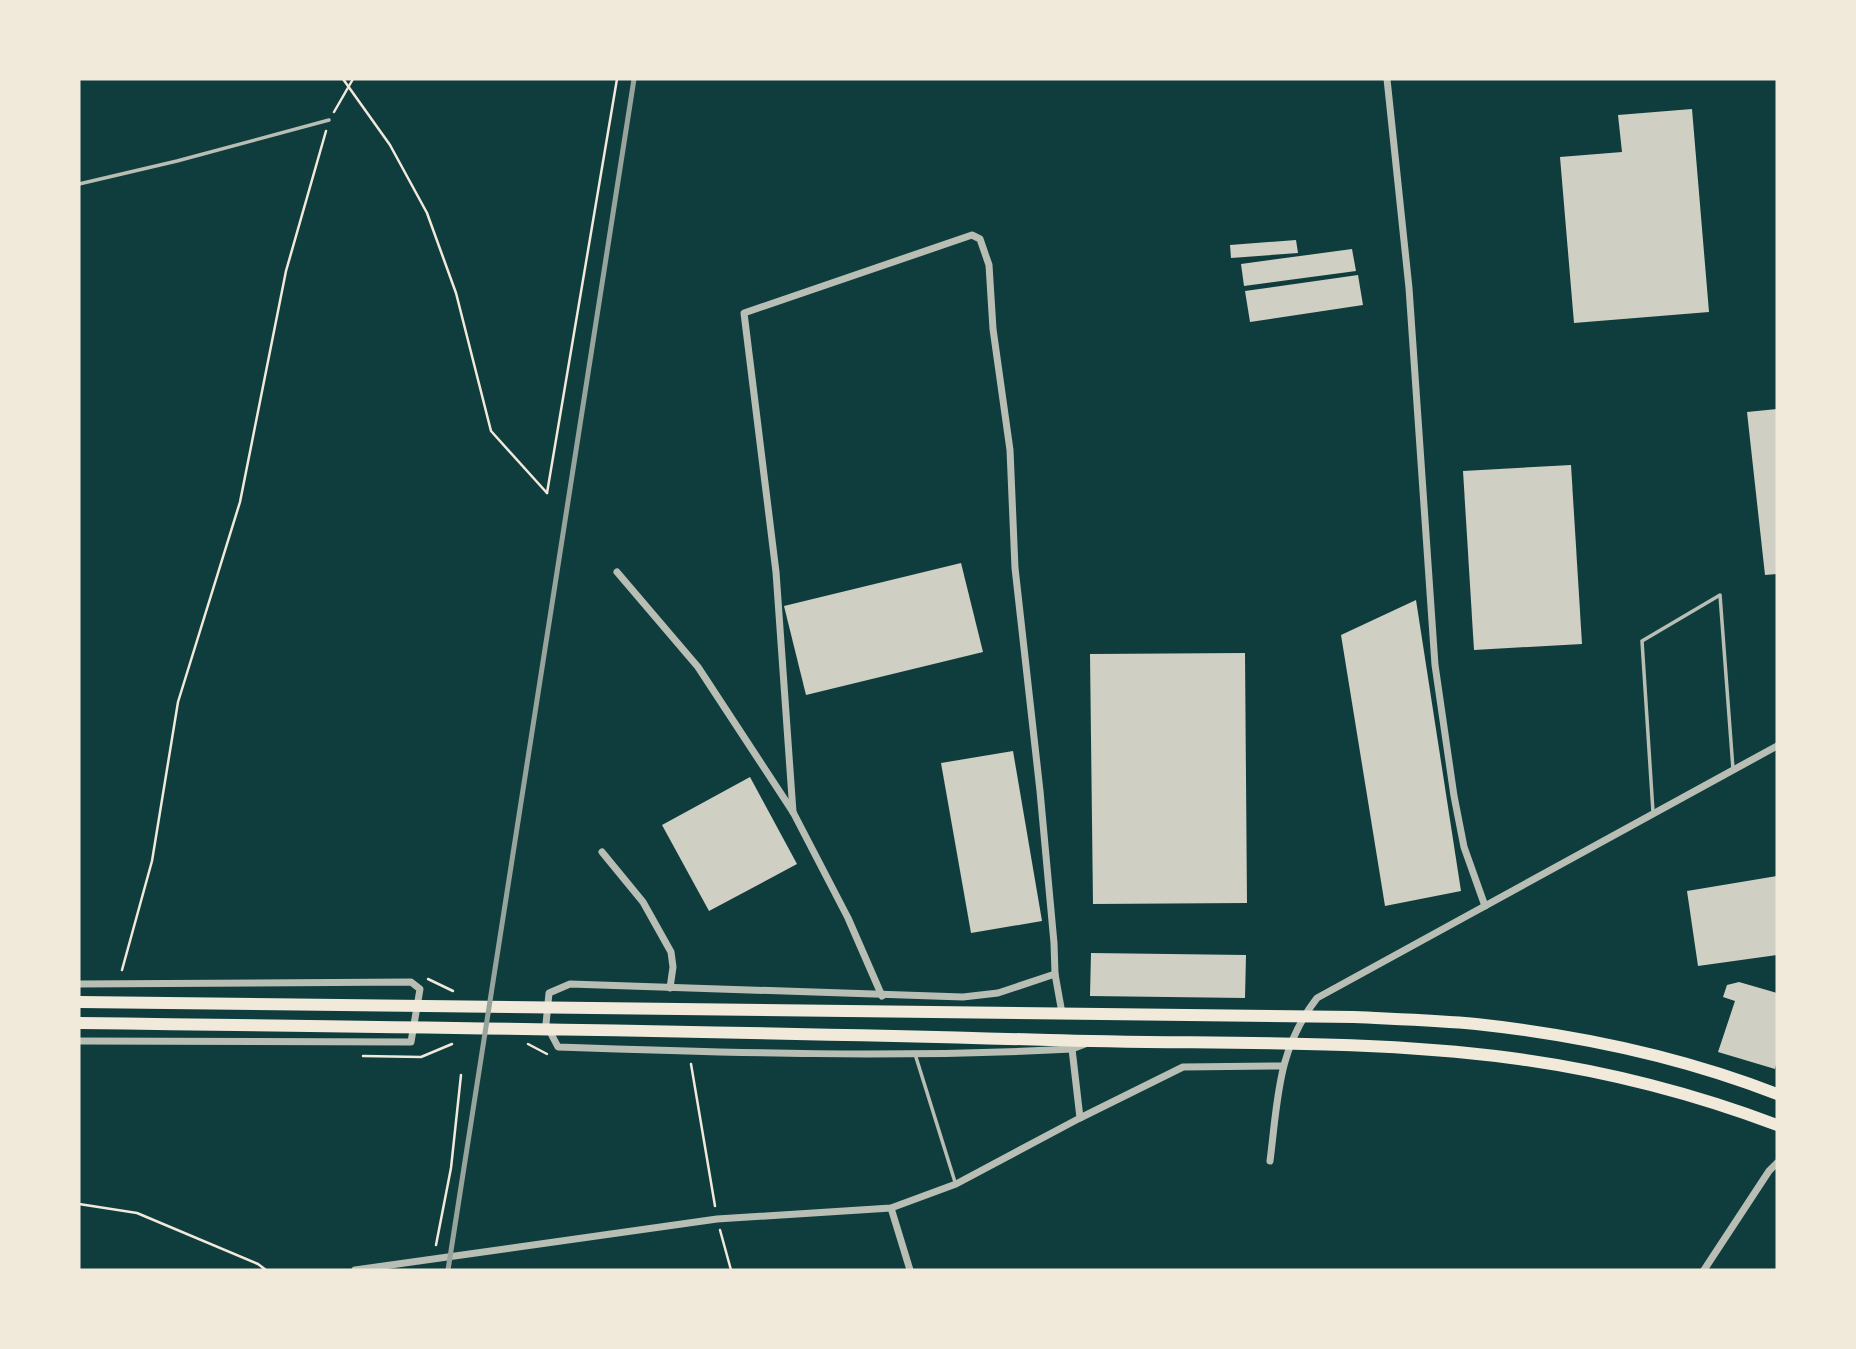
<svg xmlns="http://www.w3.org/2000/svg" width="1856" height="1349" viewBox="0 0 1856 1349" font-family="Signika,sans-serif">
	<style>
		.building { fill: #cfcfc3 }
		.lines { fill: none; stroke-linecap: round; stroke-linejoin: round }
		.path { stroke: #f1e9da; stroke-width: 2.5 }
		.service { stroke: #b8beb3; stroke-width: 3.5 }
		.minor { stroke: #b8beb3; stroke-width: 7 }
		.trunk { stroke: #f1e9da; stroke-width: 12 }
		.rail { stroke: #97a49c; stroke-width: 5 }
	</style>
	<rect width="100%" height="100%" fill="#0f3d3e"/>
	<g class="building">
		<path d="M1692,109L1709,312L1574,323L1560,157L1622,152L1618,115Z"/>
		<path d="M1296,240L1298,253L1231,258L1230,245Z"/>
		<path d="M1352,249L1356,271L1244,286L1241,264Z"/>
		<path d="M1358,275L1363,305L1250,322L1245,291Z"/>
		<path d="M1777,409V574L1765,575L1747,412Z"/>
		<path d="M1571,465L1582,644L1474,650L1463,471Z"/>
		<path d="M961,563L983,652L806,695L784,606Z"/>
		<path d="M1416,600L1461,891L1385,906L1341,635Z"/>
		<path d="M1245,653L1247,903L1093,904L1090,654Z"/>
		<path d="M1013,751L1042,921L971,933L941,763Z"/>
		<path d="M750,777L797,864L709,911L662,825Z"/>
		<path d="M1777,876V955L1698,966L1687,891Z"/>
		<path d="M1091,953L1246,955L1245,998L1090,996Z"/>
		<path d="M1739,982L1777,993V1060L1775,1069L1718,1052L1735,1001L1723,997L1727,985Z"/>
	</g>
	<g class="lines">
		<g class="path">
			<path d="M343,79L390,145L427,213L456,293L491,431L547,493"/>
			<path d="M334,112L353,79"/>
			<path d="M547,493L617,79"/>
			<path d="M122,970L152,861L178,702L240,502L286,271L326,131"/>
			<path d="M428,979L453,991"/>
			<path d="M528,1044L547,1054"/>
			<path d="M363,1056L421,1057L452,1044"/>
			<path d="M691,1064L715,1206"/>
			<path d="M79,1204L137,1213L258,1264L266,1270"/>
			<path d="M720,1230L731,1270"/>
			<path d="M436,1245L451,1168L461,1075"/>
		</g>
		<g class="service">
			<path d="M79,184L177,161L329,120"/>
			<path d="M1653,812L1642,641L1720,595L1733,769"/>
			<path d="M915,1054L955,1182"/>
		</g>
		<g class="minor">
			<path d="M1387,79L1409,288L1435,665L1454,796L1464,847L1485,906"/>
			<path d="M617,572L698,667L793,812L848,918L882,996"/>
			<path d="M793,812L776,572L744,313L972,235L980,239L989,265L993,329L1010,450L1015,568L1040,791L1054,943L1055,974L1062,1013"/>
			<path d="M602,852L643,902L671,952L673,967L670,988"/>
			<path d="M1055,974L998,993L963,997L570,984L549,993L546,1024L558,1047C729,1053 901,1058 1072,1049L1085,1044"/>
			<path d="M79,984L411,982L420,989L411,1042L79,1041"/>
			<path d="M1072,1049L1080,1118"/>
			<path d="M1270,1161C1278,1099 1277,1050 1317,998L1777,746"/>
			<path d="M891,1208L910,1270"/>
			<path d="M355,1270L717,1219L891,1208L956,1184L1080,1118L1183,1067L1282,1066"/>
			<path d="M1704,1270L1769,1171L1777,1163"/>
		</g>
		<g class="trunk">
			<path d="M79,1002L1354,1017C1394,1019 1436,1020 1476,1024C1578,1035 1682,1057 1777,1094"/>
			<path d="M79,1023C402,1027 725,1031 1049,1040C1203,1045 1358,1038 1511,1058C1602,1070 1692,1093 1777,1125"/>
		</g>
		<path class="rail" d="M448,1270L634,79"/>
	</g>
	<rect width="1856" height="1349" fill="none" stroke="#f1e9da" stroke-width="161"/>
</svg>
